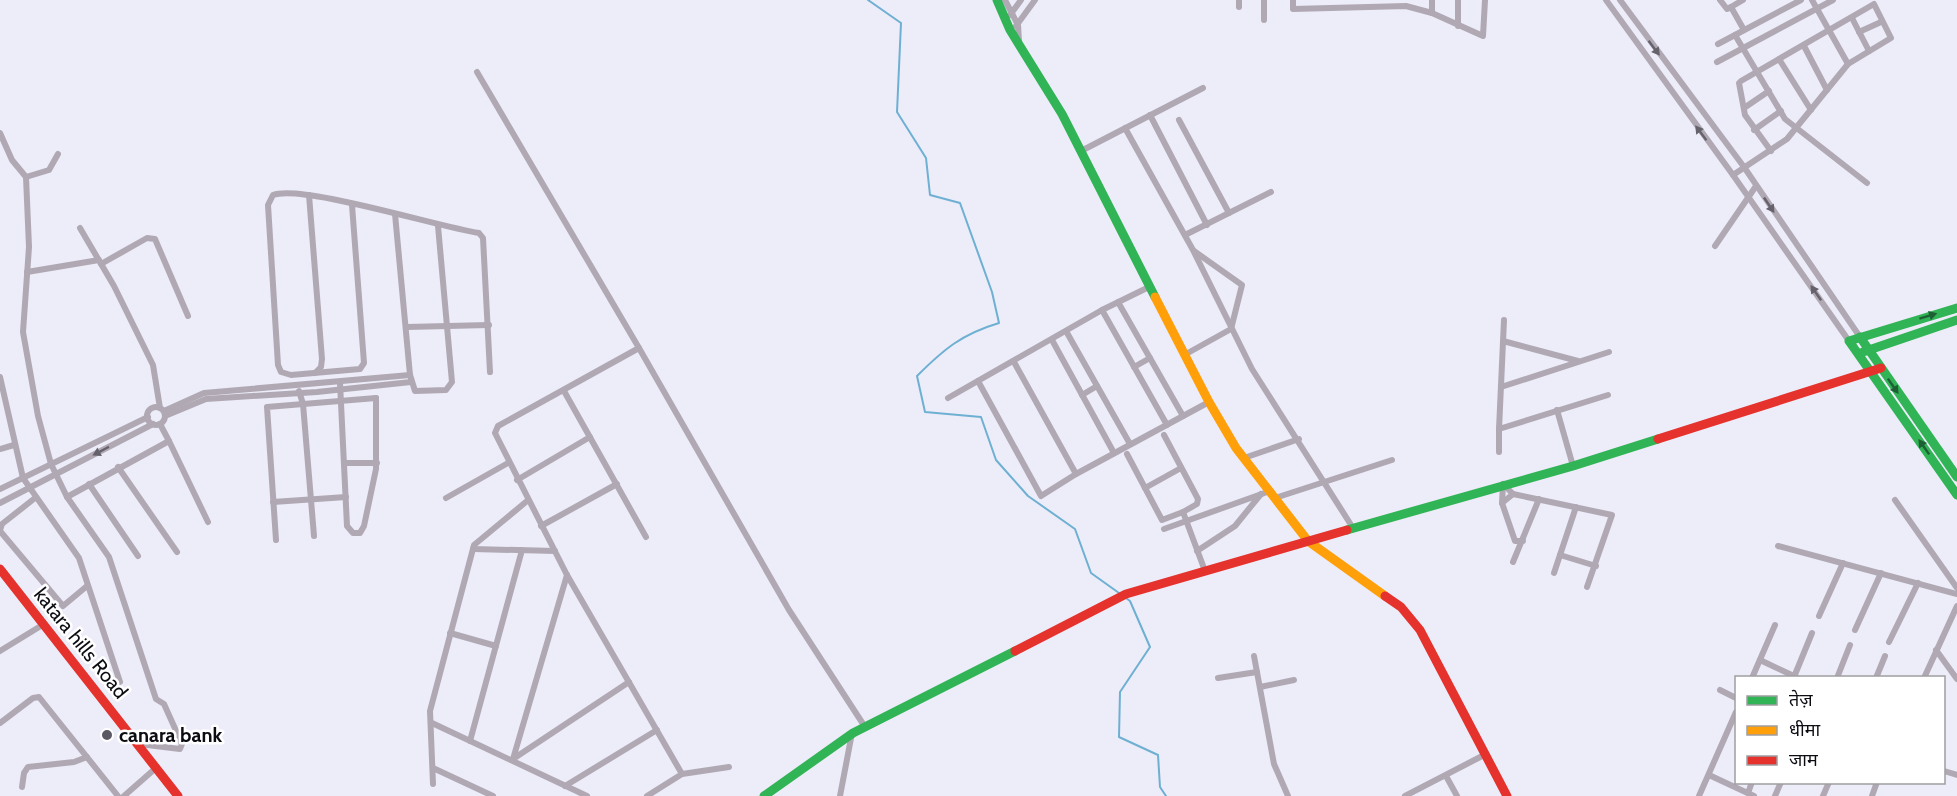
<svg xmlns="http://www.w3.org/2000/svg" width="1957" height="796" viewBox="0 0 1957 796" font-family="Cabin,'Noto Sans Devanagari',sans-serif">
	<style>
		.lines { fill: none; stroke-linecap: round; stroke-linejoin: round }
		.stream { stroke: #6eb0d2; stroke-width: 2 }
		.street { stroke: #b0a9b4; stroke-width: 6 }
		.fast { stroke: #30b455; stroke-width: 9 }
		.slow { stroke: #ff9f0a; stroke-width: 9 }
		.jam { stroke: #e5322d; stroke-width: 9 }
		.oneway { fill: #66626c }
		.oneway2 { fill: #1e6034 }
		.poi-dot { fill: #5b5a64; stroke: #fff; stroke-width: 2 }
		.labels { text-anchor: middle; stroke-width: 5; stroke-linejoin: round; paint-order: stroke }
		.street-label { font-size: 20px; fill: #0c0c13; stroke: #fff }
		.poi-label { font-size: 20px; font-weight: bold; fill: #0c0c13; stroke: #fff; text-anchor: start }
	</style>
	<rect width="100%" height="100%" fill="#edecf9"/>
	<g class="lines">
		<g class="stream">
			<path d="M868,0L901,23L897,112L926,158L930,195L960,203L992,292L999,323C962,334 944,349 917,376L925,412L981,417L996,460L1028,496L1075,529L1091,573L1119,593"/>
			<path d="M1126,598L1130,601L1150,647L1120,692L1119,737L1158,755L1160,787L1166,796"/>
		</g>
		<g class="street">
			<path d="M1005,0L1018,25L1019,41"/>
			<path d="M1293,0V9L1406,6L1432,13L1483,36L1485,0"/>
			<path d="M1432,0V13"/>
			<path d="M1458,0V26"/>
			<path d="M1606,0L1733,175L1849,341"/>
			<path d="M1620,0L1744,167L1860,337"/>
			<path d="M1720,0L1727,9L1731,7L1744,30"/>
			<path d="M1812,0L1848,64"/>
			<path d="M1239,7V0"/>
			<path d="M1731,7L1743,0"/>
			<path d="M1010,15L1021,0"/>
			<path d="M1852,18L1869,51"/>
			<path d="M1264,20V0"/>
			<path d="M1016,26L1035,0"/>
			<path d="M1859,32L1881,22"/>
			<path d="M1735,35L1785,119L1867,183"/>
			<path d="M1718,44L1801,0"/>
			<path d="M1804,46L1827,90"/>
			<path d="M1779,59L1811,110"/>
			<path d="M1717,62L1833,0"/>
			<path d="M477,72L639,348L498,426L495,433L567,575L682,774L647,796"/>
			<path d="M1744,108L1769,91"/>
			<path d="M1150,115L1207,225"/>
			<path d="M1179,120L1229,213"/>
			<path d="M1125,128L1193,250L1252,369L1353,528"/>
			<path d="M1754,130L1781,111"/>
			<path d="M0,133L12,160L26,177L29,247L23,332L38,416L51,464L67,497L109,557L156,699L164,704L182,744L180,749L139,744"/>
			<path d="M1081,151L1203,88"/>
			<path d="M1733,175L1787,139L1848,64L1891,38L1874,4L1741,81L1739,83L1745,115L1771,151"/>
			<path d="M26,177L49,170L58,154"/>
			<path d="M309,195L322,359L321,367L315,373"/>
			<path d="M352,205L364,363L360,369L291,375L281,372L278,365L268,205L273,195C302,184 439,227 479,233L483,238L490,372"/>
			<path d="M395,214L410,375L415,391L446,390L452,382L438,226"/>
			<path d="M80,228L114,286L153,365L160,408"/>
			<path d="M1185,235L1271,192"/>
			<path d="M1715,246L1756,186"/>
			<path d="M101,264L147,238L155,239L188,316"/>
			<path d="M27,272L99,260"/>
			<path d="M1118,302L1183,416"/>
			<path d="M1102,310L1167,425"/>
			<path d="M1504,320L1499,429L1608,395"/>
			<path d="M407,327L489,325"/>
			<path d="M1066,331L1130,444"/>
			<path d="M1052,340L1114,453"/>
			<path d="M1503,341L1578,361"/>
			<path d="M639,348L789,610L865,727"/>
			<path d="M1186,354L1231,329L1242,285L1194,251"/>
			<path d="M1014,362L1076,474"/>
			<path d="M1134,367L1150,358"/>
			<path d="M0,377L23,478L79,558L120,682"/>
			<path d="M978,381L1041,496L1076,474L1209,402"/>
			<path d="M340,383L347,526L353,533H360L364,526L376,469V398"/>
			<path d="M1501,387L1609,352"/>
			<path d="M299,391L303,404L314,536"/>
			<path d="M564,391L646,537"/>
			<path d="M1082,395L1097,386"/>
			<path d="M948,398L1102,310L1149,287"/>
			<circle cx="156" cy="416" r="9"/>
			<path d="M1557,410L1573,466"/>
			<path d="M164,411L204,393L410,375"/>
			<path d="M165,416L206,399L317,392L411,382"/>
			<path d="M1164,435L1198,499L1197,504L1183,512"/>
			<path d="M169,441L208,522"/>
			<path d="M0,449L14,445"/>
			<path d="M1499,452V429"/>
			<path d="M1127,454L1162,520L1183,512L1205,571"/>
			<path d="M1244,458L1299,439"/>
			<path d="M344,463H377"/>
			<path d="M118,467L177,552"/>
			<path d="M517,480L590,437"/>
			<path d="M89,484L138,556"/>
			<path d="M1503,484L1513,494L1612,515L1587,587"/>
			<path d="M1145,488L1181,468"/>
			<path d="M0,489L148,417"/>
			<path d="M1513,494L1502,503L1515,541H1523"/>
			<path d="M67,497L169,441L160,424"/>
			<path d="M446,498L508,463"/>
			<path d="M1275,498L1392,460"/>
			<path d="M1895,500L1957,588"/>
			<path d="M273,502L346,497"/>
			<path d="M0,503L153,424"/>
			<path d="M1502,503L1503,484"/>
			<path d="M541,526L617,484"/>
			<path d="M1164,529L1270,491"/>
			<path d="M0,530L2,524L35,498"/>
			<path d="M0,531L63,606L87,586"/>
			<path d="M276,540L267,407L376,398"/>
			<path d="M1778,546L1957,594"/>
			<path d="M473,549L555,551"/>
			<path d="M1197,551L1235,526L1261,494"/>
			<path d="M1560,555L1596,566"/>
			<path d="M1513,562L1539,499"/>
			<path d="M1554,573L1576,507"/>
			<path d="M567,575L513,759L629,682"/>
			<path d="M1819,616L1843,563"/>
			<path d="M1855,630L1881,573"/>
			<path d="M450,633L496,646"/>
			<path d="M1889,642L1918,583"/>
			<path d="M1936,650L1957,679"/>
			<path d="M0,651L44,624"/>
			<path d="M1254,656L1274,764L1288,796"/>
			<path d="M1760,660L1796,677"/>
			<path d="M1794,677L1812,633"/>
			<path d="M1218,678L1257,672"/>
			<path d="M1752,678L1775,625"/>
			<path d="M1837,678L1850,645"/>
			<path d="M1876,678L1885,656"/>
			<path d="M1924,678L1957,606"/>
			<path d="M1260,687L1294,680"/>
			<path d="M1720,690L1736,698"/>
			<path d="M0,723L33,698L39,697L118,796"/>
			<path d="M432,723L587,796"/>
			<path d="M470,741L522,550"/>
			<path d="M433,768L493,796"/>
			<path d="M1944,771L1957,775"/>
			<path d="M682,774L729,767"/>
			<path d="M1709,775L1754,796"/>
			<path d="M1446,776L1457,796"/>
			<path d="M433,784L430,711L474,545L527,501"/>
			<path d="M565,786L657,730"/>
			<path d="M22,787L24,773L28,767L74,762L87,757"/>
			<path d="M1748,793L1752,782"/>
			<path d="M124,796L157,767"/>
			<path d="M840,796L852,733"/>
			<path d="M1405,796L1486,754"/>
			<path d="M1699,796L1736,712"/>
			<path d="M1775,796L1781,782"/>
			<path d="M1823,796L1829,782"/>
			<path d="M1872,796L1877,782"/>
		</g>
		<g class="fast">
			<path d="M997,0L1010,30L1062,114L1155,297"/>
			<path d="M1957,308L1849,341L1957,495"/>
			<path d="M1860,337L1957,477"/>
			<path d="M1863,352L1957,320"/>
			<path d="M1347,530L1573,466L1658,439"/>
			<path d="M764,796L853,733L1015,651"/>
		</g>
		<path class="slow" d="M1155,297L1209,402L1236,448L1308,541L1385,596"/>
		<g class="jam">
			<path d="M1658,439L1881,368"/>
			<path d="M0,569L178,796"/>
			<path d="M1385,596L1401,607L1420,630L1507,796"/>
			<path d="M1015,651L1126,594L1347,530"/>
		</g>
	</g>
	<defs><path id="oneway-solid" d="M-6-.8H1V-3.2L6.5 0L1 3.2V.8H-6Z" transform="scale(1.5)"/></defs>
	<g class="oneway">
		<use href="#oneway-solid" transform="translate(1654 48) rotate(53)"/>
		<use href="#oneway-solid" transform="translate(1701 133) rotate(-127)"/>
		<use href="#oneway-solid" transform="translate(1769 205) rotate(56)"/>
		<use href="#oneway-solid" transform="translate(1816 293) rotate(-125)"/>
		<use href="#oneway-solid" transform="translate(101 451) rotate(152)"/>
	</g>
	<g class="oneway2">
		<use href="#oneway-solid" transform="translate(1928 316) rotate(-17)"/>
		<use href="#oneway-solid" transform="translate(1893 386) rotate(55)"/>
		<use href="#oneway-solid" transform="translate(1924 447) rotate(-125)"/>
	</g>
	<circle class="poi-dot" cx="107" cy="735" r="6"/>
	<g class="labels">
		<g class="street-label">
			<text transform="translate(81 643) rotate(51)" y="7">katara hills Road</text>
		</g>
		<g class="poi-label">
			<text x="119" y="742">canara bank</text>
		</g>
	</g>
	<rect x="1735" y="676" width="210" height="108" fill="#ffffff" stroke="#9e9ea1" stroke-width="1.5"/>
	<rect x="1747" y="696" width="30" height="9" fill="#30b455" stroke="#9e9ea1" stroke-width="1.5"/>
	<text x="1789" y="706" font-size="18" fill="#0c0c13">तेज़</text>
	<rect x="1747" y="726" width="30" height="9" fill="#ff9f0a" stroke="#9e9ea1" stroke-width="1.5"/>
	<text x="1789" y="736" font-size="18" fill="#0c0c13">धीमा</text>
	<rect x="1747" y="756" width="30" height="9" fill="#e5322d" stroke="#9e9ea1" stroke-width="1.5"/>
	<text x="1789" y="766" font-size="18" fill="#0c0c13">जाम</text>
</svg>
